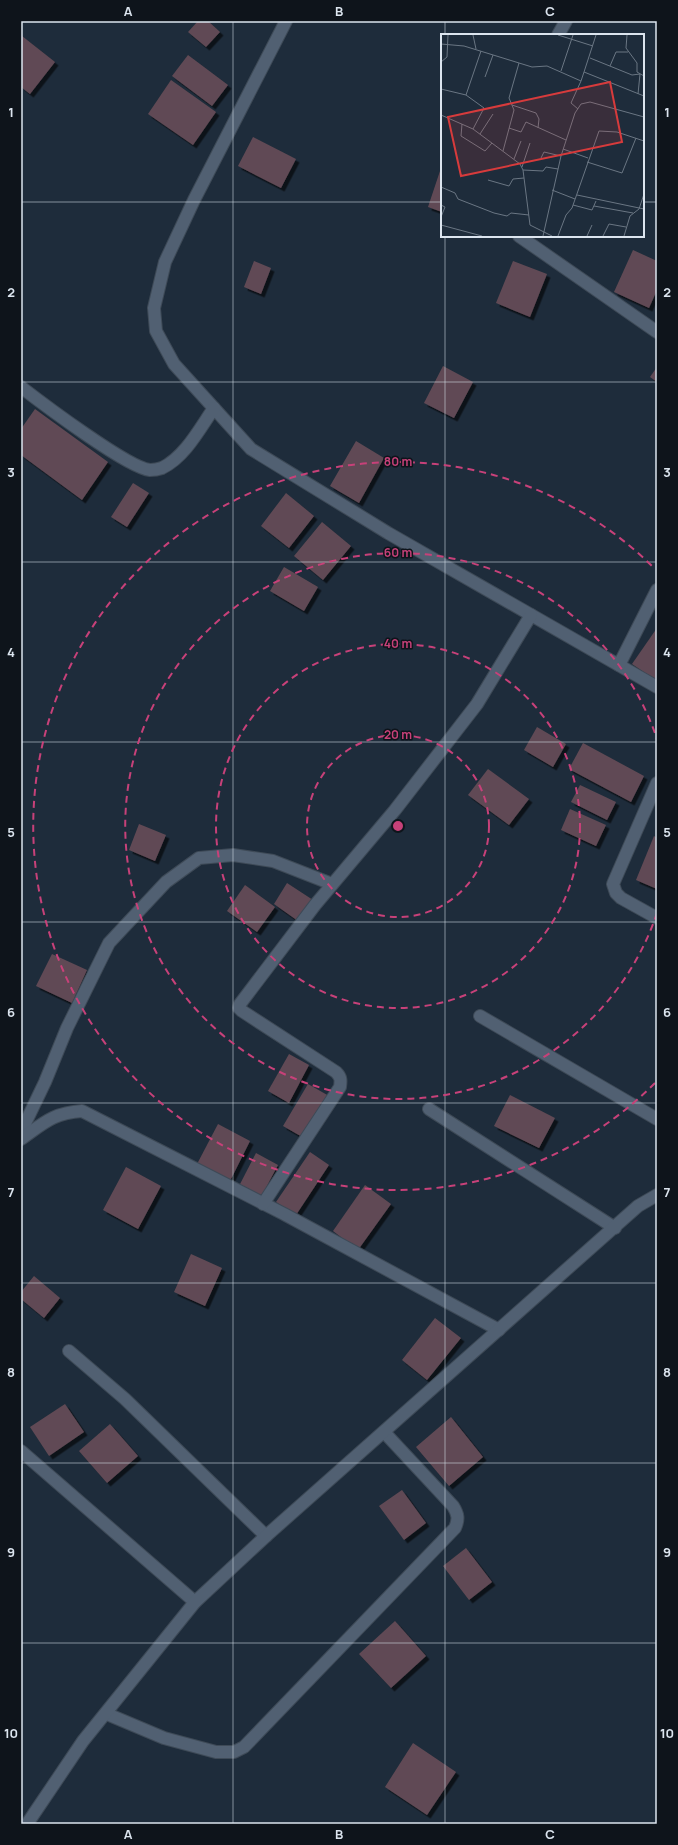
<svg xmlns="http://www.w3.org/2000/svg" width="678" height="1845" viewBox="0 0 678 1845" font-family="Manrope,sans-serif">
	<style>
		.building { fill: #614a54; filter: url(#shadow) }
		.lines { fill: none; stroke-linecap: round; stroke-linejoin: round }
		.street-casing { stroke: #3e4a57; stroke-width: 14 }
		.secondary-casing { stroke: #3e4a57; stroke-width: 14 }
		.street { stroke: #516072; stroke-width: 12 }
		.secondary { stroke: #516072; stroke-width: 12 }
		.grid { fill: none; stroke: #dce5ef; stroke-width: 1; stroke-opacity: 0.55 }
		.ring { fill: none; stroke: #c74179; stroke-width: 2; stroke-dasharray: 7 5 }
		.inset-road { fill: none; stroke: #6a7683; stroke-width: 1 }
		.view { fill: #d73b3c; fill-opacity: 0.15; stroke: #d73b3c; stroke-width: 2 }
		.inset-edge { fill: none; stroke: #dce5ef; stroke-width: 2 }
		.centre { fill: #c74179; stroke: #0e141b; stroke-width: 2 }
		.ring-label { font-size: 12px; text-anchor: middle; font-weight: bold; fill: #c74179; stroke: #0e141b; stroke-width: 3; stroke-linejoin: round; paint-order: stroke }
		.neatline { fill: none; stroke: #dce5ef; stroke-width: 1.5 }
		.grid-label { font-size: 13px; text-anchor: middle; font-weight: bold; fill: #dce5ef }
	</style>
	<defs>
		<filter id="shadow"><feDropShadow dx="3.5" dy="3.5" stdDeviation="0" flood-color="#0009"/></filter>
	</defs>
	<rect width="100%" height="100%" fill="#1e2c3b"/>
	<g class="building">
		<path d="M198,21H208L220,32L206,47L188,32Z"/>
		<path d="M22,36L55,62L30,94L21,87Z"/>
		<path d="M188,55L228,85L212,106L172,76Z"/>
		<path d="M171,80L216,112L193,145L148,114Z"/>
		<path d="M253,137L296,159L281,188L238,166Z"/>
		<path d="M442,165V212L428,207Z"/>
		<path d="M633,250L657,261V290L649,308L614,292Z"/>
		<path d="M254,261L271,268L261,294L244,287Z"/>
		<path d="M513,261L547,274L530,317L496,303Z"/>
		<path d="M443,366L473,382L454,418L424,403Z"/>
		<path d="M657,367V382L650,377Z"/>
		<path d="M35,409L108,462L82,500L21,455V429Z"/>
		<path d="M356,441L384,458L359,503L330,486Z"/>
		<path d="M133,483L149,493L127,527L111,517Z"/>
		<path d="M286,493L314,516L289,548L261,526Z"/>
		<path d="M322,522L351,546L323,580L294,556Z"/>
		<path d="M284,567L318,587L304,611L270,591Z"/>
		<path d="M657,628V681L632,664Z"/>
		<path d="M537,727L566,744L553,767L524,750Z"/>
		<path d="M583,743L644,776L631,802L569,769Z"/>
		<path d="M488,769L529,799L509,825L468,795Z"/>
		<path d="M580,785L616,802L607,820L571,802Z"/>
		<path d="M570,809L606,825L596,846L561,830Z"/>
		<path d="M139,824L166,835L155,861L129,850Z"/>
		<path d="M654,836L657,838V889L636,880Z"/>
		<path d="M287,883L313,900L298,921L274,904Z"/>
		<path d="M245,885L275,907L257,932L227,911Z"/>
		<path d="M52,954L87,970L72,1003L36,986Z"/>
		<path d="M289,1054L309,1065L289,1103L268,1091Z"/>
		<path d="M308,1084L329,1096L304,1138L283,1126Z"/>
		<path d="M510,1095L555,1118L539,1148L494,1126Z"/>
		<path d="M218,1124L250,1141L229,1183L196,1166Z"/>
		<path d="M310,1152L329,1165L296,1215L276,1202Z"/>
		<path d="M256,1153L278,1165L260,1199L238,1188Z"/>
		<path d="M126,1167L161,1186L138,1229L103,1210Z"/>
		<path d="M365,1185L391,1204L358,1250L333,1231Z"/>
		<path d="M191,1254L222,1268L205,1306L174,1292Z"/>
		<path d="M34,1276L60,1298L44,1318L21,1299V1292Z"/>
		<path d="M435,1318L461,1338L427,1380L402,1360Z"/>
		<path d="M65,1404L84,1432L49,1456L30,1427Z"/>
		<path d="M451,1417L483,1457L449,1486L416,1447Z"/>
		<path d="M110,1424L138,1456L107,1483L79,1451Z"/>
		<path d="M402,1490L426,1523L404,1540L379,1506Z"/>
		<path d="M466,1548L492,1582L469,1600L443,1566Z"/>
		<path d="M395,1621L426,1656L391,1688L359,1654Z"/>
		<path d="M413,1743L456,1772L427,1815L385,1787Z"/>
	</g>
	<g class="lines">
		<defs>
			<g id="street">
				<path d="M286,21L194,200L165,262L154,308L156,331L174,364L251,449L388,533L657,687"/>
				<path d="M21,387C43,404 128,468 150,470C153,470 159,469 162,468C185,457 200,428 214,408"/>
				<path d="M619,665L657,590"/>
				<path d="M657,783L613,884L616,893L621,898L657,918"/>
				<path d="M480,1016L657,1119"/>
				<path d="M429,1109L615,1228"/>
				<path d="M21,1132L45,1082L67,1028L109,943L166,882L199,858L233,855L273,861L332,884"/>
				<path d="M21,1139C44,1123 53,1113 82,1111L284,1214L499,1330"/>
				<path d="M263,1204L340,1087C341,1080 341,1077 336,1072L242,1011L239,1008L240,1004L315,905L395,810L477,704L531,615"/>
				<path d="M69,1351L125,1399L266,1536"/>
				<path d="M21,1451L195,1602"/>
				<path d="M107,1714L164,1738L216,1752H234L244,1747L455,1528C459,1519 458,1514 453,1506L384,1432"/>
			</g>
			<g id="secondary">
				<path d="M558,35L566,21"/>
				<path d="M519,236L657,332"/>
				<path d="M27,1824L83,1741L195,1602L266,1536L638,1206L657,1195"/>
			</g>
		</defs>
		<use href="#street" class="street-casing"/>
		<use href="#secondary" class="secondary-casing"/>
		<use href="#street" class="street"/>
		<use href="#secondary" class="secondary"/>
	</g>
	<path class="grid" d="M233,21V1824M445,21V35M21,202H442M643,202H657M445,236V1824M21,382H657M21,562H657M21,742H657M21,922H657M21,1103H657M21,1283H657M21,1463H657M21,1643H657"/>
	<g class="ring">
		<circle cx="398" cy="826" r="91"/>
		<circle cx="398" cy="826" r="182"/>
		<path d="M657 913A273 273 0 1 1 657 739"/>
		<path d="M655 1083A364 364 0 1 1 655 569"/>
	</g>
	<g transform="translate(441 34)">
		<rect width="203" height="203" fill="#1e2c3b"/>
		<path class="inset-road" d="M32,1L35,15M117,1L152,12M186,1L185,14L196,29V38L203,42M0,10L23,12L91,33L106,32L140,47L143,38L203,62M149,24L191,41L199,40L197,60M0,28L6,23L7,1M169,32L175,18H187M120,37L132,1M143,38L155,1M44,43L52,21M0,55L25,61M71,71L95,79L98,85L97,94M137,75L130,69L140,47M0,81L32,95L79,130L82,136L89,191L111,202M21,90L20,102L44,117L51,109M68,94L80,98L85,88L125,106M32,95L43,74L25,61L40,17M39,100L52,80M122,115L147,124M62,117L73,76L68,64L78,29M100,124L103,118L120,122M73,125L80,107M146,128L181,139L195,104M81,133L89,109M82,136L102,137L105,133L117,135M47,146L68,152L72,145L83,144M0,153L14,159L17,165L53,179L66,182L70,179L88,181M111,156L134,165M136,161L203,175M0,171L4,173L0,183M132,171L151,176L155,167M153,172L192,179M0,191L41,202M102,202L120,122L134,79L140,70L149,68L203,83M117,202L125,181L131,174L158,97L176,98L203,107M146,202L151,191M162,202L168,190L185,193M183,202L189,182L198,175L203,160"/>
		<path class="view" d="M169,48L181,108L20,142L7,83Z"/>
		<rect width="203" height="203" class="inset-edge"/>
	</g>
	<circle cx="398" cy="826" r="6" class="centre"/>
	<g class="ring-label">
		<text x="398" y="466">80 m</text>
		<text x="398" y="557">60 m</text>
		<text x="398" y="648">40 m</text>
		<text x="398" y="739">20 m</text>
	</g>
	<rect width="678" height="1845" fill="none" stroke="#0e141b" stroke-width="44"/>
	<rect x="22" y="22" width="634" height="1801" class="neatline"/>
	<g class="grid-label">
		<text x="128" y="16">A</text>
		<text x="339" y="16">B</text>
		<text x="550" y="16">C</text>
		<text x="11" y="117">1</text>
		<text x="667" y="117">1</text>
		<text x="11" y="297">2</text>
		<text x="667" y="297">2</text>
		<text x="11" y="477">3</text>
		<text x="667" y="477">3</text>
		<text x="11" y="657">4</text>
		<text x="667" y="657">4</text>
		<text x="11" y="837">5</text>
		<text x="667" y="837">5</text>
		<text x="11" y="1017">6</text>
		<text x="667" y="1017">6</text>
		<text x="11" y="1197">7</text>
		<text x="667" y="1197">7</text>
		<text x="11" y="1377">8</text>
		<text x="667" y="1377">8</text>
		<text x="11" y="1557">9</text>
		<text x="667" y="1557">9</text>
		<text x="11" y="1738">10</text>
		<text x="667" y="1738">10</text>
		<text x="128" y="1839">A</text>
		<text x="339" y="1839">B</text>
		<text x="550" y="1839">C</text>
	</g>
</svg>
